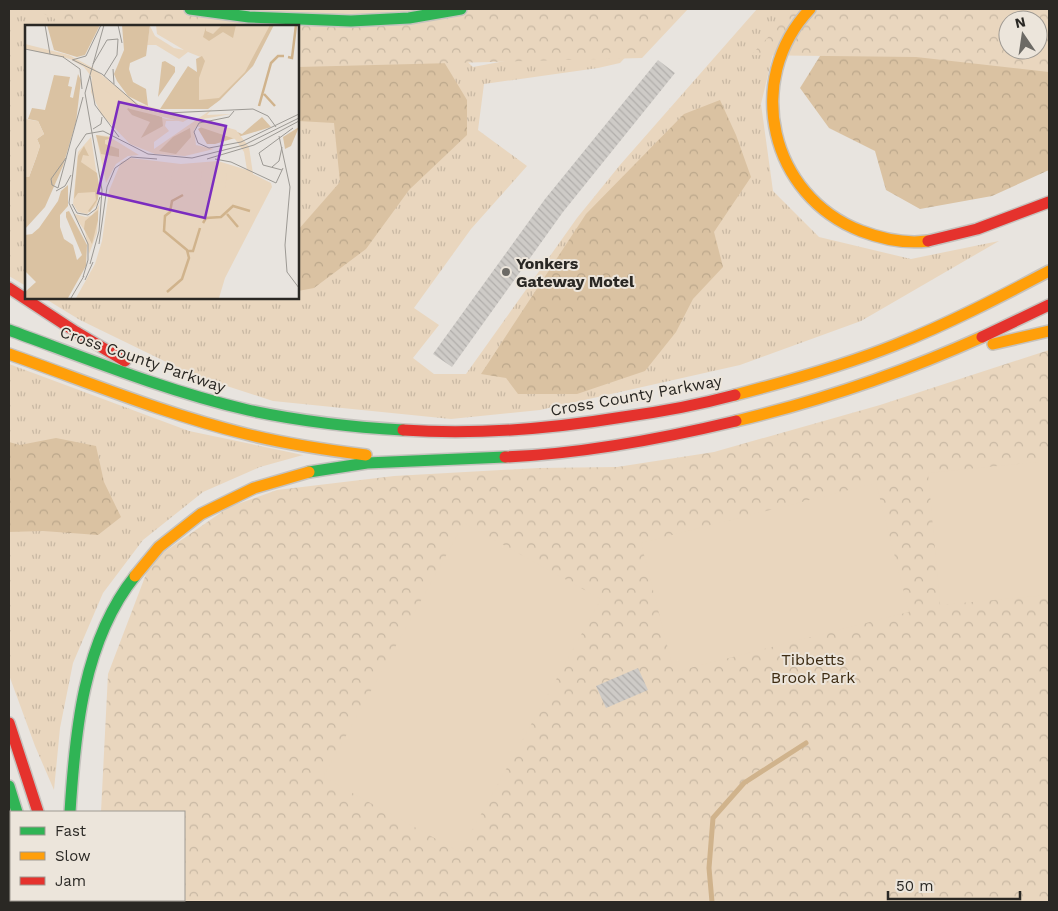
<svg xmlns="http://www.w3.org/2000/svg" width="1058" height="911" viewBox="0 0 1058 911" font-family="'Work Sans',sans-serif">
	<style>
		.grass { fill: url(#grass-tufts) }
		.forest { fill: url(#forest-crowns); fill-rule: evenodd }
		.park { fill: url(#park-crowns); fill-rule: evenodd }
		.pitch { fill: #e9d6be }
		.lines { fill: none; stroke-linecap: round; stroke-linejoin: round }
		.stream { stroke: #d0b38c; stroke-width: 5 }
		.building { fill: url(#building-back-hatch) }
		.fast-casing { stroke: #c5c2be; stroke-width: 14 }
		.slow-casing { stroke: #c5c2be; stroke-width: 14 }
		.jam-casing { stroke: #c5c2be; stroke-width: 14 }
		.fast { stroke: #30b455; stroke-width: 11 }
		.slow { stroke: #ff9f0a; stroke-width: 11 }
		.jam { stroke: #e5322d; stroke-width: 11 }
		.poi-dot { fill: #6c6a65; stroke: #ece5db; stroke-width: 2 }
		.labels { text-anchor: middle; stroke-width: 4; stroke-linejoin: round; paint-order: stroke }
		.poi-label { font-size: 16px; font-weight: bold; fill: #2a2824; stroke: #ece5db; text-anchor: start }
		.street-label { font-size: 16px; fill: #2a2824; stroke: #ece5db }
		.park-label { font-size: 16px; fill: #3e2c13; stroke: #ece5db }
		.inset-river { fill: none; stroke: #d0b38c; stroke-width: 2.5 }
		.inset-road { fill: none; stroke: #9c9994; stroke-width: 1 }
		.view { fill: #7b2cbf; fill-opacity: 0.15; stroke: #7b2cbf; stroke-width: 2.5 }
		.inset-edge { fill: none; stroke: #2a2824; stroke-width: 2.5 }
	</style>
	<defs>
		<pattern id="grass-tufts" width="24" height="20" patternUnits="userSpaceOnUse" patternTransform="scale(1.25)"><rect width="24" height="20" fill="#e9d6be"/><path d="M3 7l-1-3M5 7V3M7 7l1-3M15 17l-1-3M17 17v-4M19 17l1-3" fill="none" stroke="#c8b8a3"/></pattern>
		<pattern id="forest-crowns" width="20" height="18" patternUnits="userSpaceOnUse" patternTransform="scale(1.25)"><rect width="20" height="18" fill="#dac2a2"/><path d="M2 6a3 3 0 1 1 6 0M12 15a3 3 0 1 1 6 0" fill="none" stroke="#bba78b"/></pattern>
		<pattern id="park-crowns" width="20" height="18" patternUnits="userSpaceOnUse" patternTransform="scale(1.25)"><rect width="20" height="18" fill="#e9d6be"/><path d="M2 6a3 3 0 1 1 6 0M12 15a3 3 0 1 1 6 0" fill="none" stroke="#c8b8a3"/></pattern>
		<pattern id="building-back-hatch" width="6" height="6" patternUnits="userSpaceOnUse" patternTransform="scale(1.25)"><rect width="6" height="6" fill="#cecbc7"/><path d="M-1 5l2 2M0 0l6 6M5-1l2 2" fill="none" stroke="#b1aeab"/></pattern>
	</defs>
	<rect width="100%" height="100%" fill="#e8e4df"/>
	<g class="grass">
		<path d="M9,9H108L150,26H26V286L9,276Z"/>
		<path d="M757,9H806L776,41L761,104L773,191L819,237L911,259L999,241L861,321L740,365L540,410L451,419L273,401L193,375L80,320L44,298H298V47L455,50L473,67L622,39L636,46L620,63L598,68L484,84L478,130L527,166L471,229L414,308L439,325L413,358L434,374H466L577,218L620,165Z"/>
		<path d="M9,364L189,431L303,455L260,467L203,492L143,540L103,593L73,663L60,728L54,790L35,746L9,675Z"/>
	</g>
	<g class="forest">
		<path d="M1049,17V170L992,196L920,209L886,190L875,151L829,128L800,88L840,24ZM1008,20H1038V50H1008Z"/>
		<path d="M438,52L467,100V135L409,190L366,249L314,288L298,291V230L340,182L334,123L298,121V55Z"/>
		<path d="M720,100L736,135L751,177L714,232L723,267L693,299L676,332L645,371L577,394H518L506,378L481,374L586,214L684,114Z"/>
		<path d="M56,438L96,446L104,482L121,517L98,535L43,531L9,532V442L20,445Z"/>
	</g>
	<g class="park">
		<path d="M33,9H688L642,58L298,67V26H71Z"/>
		<path d="M795,9H1049V72L916,57L751,55ZM1008,20H1038V50H1008Z"/>
		<path d="M1049,350V902H102V900H184V812H101L108,674L151,561L229,507L277,490L394,476L538,468L617,467L714,452L880,405Z"/>
	</g>
	<g class="pitch">
		<path d="M1049,461V595L940,605L928,473Z"/>
		<path d="M876,483L909,612L674,672L641,543Z"/>
		<path d="M464,523L601,599L460,852L323,777Z"/>
	</g>
	<g class="lines">
		<path class="stream" d="M712,902L709,868L713,818L744,783L806,743"/>
	</g>
	<g class="building">
		<path d="M658,60L675,73L563,212L452,367L433,354L545,199Z"/>
		<path d="M638,668L648,690L606,708L596,686Z"/>
	</g>
	<g class="lines">
		<defs>
			<g id="fast">
				<path d="M190,9L249,17L351,21L409,18L461,9"/>
				<path d="M9,330C88,359 166,391 248,410C299,421 351,427 403,430"/>
				<path d="M309,472L367,463L505,457"/>
				<path d="M9,786L17,812"/>
				<path d="M70,812C75,732 83,641 135,576"/>
				<path d="M62,900L63,902"/>
			</g>
			<g id="slow">
				<path d="M810,9C743,80 770,196 861,231C882,239 905,244 928,241"/>
				<path d="M993,344L1049,331"/>
				<path d="M9,354C88,382 165,414 246,434C286,444 326,450 366,455"/>
				<path d="M735,395C789,381 843,366 895,345C948,324 998,298 1049,271"/>
				<path d="M736,421C820,401 902,373 982,337"/>
				<path d="M135,576L159,547L201,514L254,488L309,472"/>
				<path d="M9,831L11,840"/>
				<path d="M41,900V902"/>
			</g>
			<g id="jam">
				<path d="M928,241L977,229L1049,202"/>
				<path d="M9,288L76,332L125,361"/>
				<path d="M982,337L1049,305"/>
				<path d="M403,430C476,435 550,429 623,417C660,412 698,405 735,395"/>
				<path d="M505,457C582,454 661,439 736,421"/>
				<path d="M9,723L38,812"/>
			</g>
		</defs>
		<use href="#fast" class="fast-casing"/>
		<use href="#slow" class="slow-casing"/>
		<use href="#jam" class="jam-casing"/>
		<use href="#fast" class="fast"/>
		<use href="#slow" class="slow"/>
		<use href="#jam" class="jam"/>
	</g>
	<circle class="poi-dot" cx="506" cy="272" r="5"/>
	<g class="labels">
		<g class="poi-label">
			<text x="516" y="269">Yonkers<tspan x="516" dy="18">Gateway Motel</tspan></text>
		</g>
		<g class="street-label">
			<text transform="translate(143 359) rotate(19)" y="6">Cross County Parkway</text>
			<text transform="translate(636 395) rotate(-10)" y="6">Cross County Parkway</text>
		</g>
		<g class="park-label">
			<text x="813" y="665">Tibbetts<tspan x="813" dy="18">Brook Park</tspan></text>
		</g>
	</g>
	<g transform="translate(25 25)">
		<rect width="274" height="274" fill="#e8e4df"/>
		<path d="M131,0H246L220,49L194,74L179,79L167,76L178,33L163,27L154,34L131,20H122L125,1L130,11L149,23L159,25L132,9ZM67,47L106,81L141,94L157,96H141L140,101L144,106L129,117V124L187,84L182,90L206,89L178,94L169,105L171,120L189,124L160,131L130,129L105,119L76,89L66,67ZM71,110L83,111L114,130L103,131L91,139L81,158ZM66,112L74,165L72,180L62,189L53,187L48,179L53,127ZM74,180L72,208L64,229L60,206L50,192V189L61,192L67,190Z" fill="#e9d6be"/>
		<path d="M22,0L47,1L75,0L60,30L52,32L29,25ZM97,0H125L121,31L105,38L104,44L108,57L121,64L123,81L103,71L92,56L89,49L99,25ZM197,0H211L208,13L198,7L184,16L178,12L181,2V6L188,9ZM245,0H249L228,41L195,75L183,84H135L163,41L172,47L171,34L177,31L180,36L174,53V75L194,73L220,47ZM140,36L150,42V47L133,72L137,37ZM53,49L56,55L51,97L38,141L20,182L0,204V152H4L11,133L15,121L12,114L19,109L13,96L3,94L7,83L20,85L29,50L45,52L43,61L47,62L45,72L48,73ZM105,82L137,92L138,101L116,113L125,97L107,90L102,84ZM237,92L246,102L190,119H182L173,104L186,96L217,109ZM274,102L266,121L260,124L258,112ZM165,103L166,112L151,129L134,126L148,112ZM71,110L87,113L80,115V119L94,124V132L76,129ZM59,121L64,131L58,130L56,137L72,148L74,160L73,174L65,187L63,186L71,175L70,167L53,168L49,174L53,131ZM43,160V181L35,190V202L39,214L48,220L52,235L57,230L41,192V187L44,186L62,220L61,241L43,273H0V267L11,257L0,246V210L7,209L14,203L33,176L36,166ZM73,185V195L67,219L59,204L60,196Z" fill="#dac2a2"/>
		<path d="M0,19L44,30L68,43L112,78L165,93L158,97L105,84L72,59L59,42L45,34L0,24ZM0,94L13,96L19,109L12,114L15,121L11,133L4,152H0ZM176,95L211,105L224,122L228,149L246,158L247,162L200,253L194,273H51L70,239L77,216L84,166L96,137L106,133L156,139L193,136L222,145L219,127L210,114L169,100Z" fill="#e9d6be"/>
		<path d="M129,140L141,151L121,173L109,162ZM146,146H171L172,159L147,160ZM177,146L202,149L200,163L175,160Z" fill="#e9d6be"/>
		<path class="inset-river" d="M263,32L267,33L271,0M239,69L250,81M234,81L246,38L253,31H259M202,189L213,202M178,198L181,193L196,192L208,181L225,186M163,226H168L175,203M142,267L157,254L164,233L162,225L139,206L140,191L145,187L147,176L158,170"/>
		<path class="inset-road" d="M20,0L25,29M93,0L97,18M0,24L39,32M38,32L55,44L57,64M47,35L61,31L76,0M48,35L77,49L116,83L141,88L228,84L243,91L251,102M68,39L82,15L93,14L92,30L79,51M88,44L89,59M65,51L70,80L94,112M209,86L204,92L174,98L169,107L173,118L184,123L216,117L274,89M68,104L76,99L77,92M254,111L265,162L260,220L262,247L274,263M182,134L229,120L274,96M190,134L206,137L251,158M247,142L254,136L257,122M257,145L238,140L234,128L268,103M251,158L258,143M33,163L58,72M33,163L27,160L26,154L41,133M31,166L40,161L46,150M47,179L52,188L63,190L71,184L75,172M74,219L82,162L90,143L106,132L132,134M65,239L74,206L77,165L60,68L79,0M58,252L63,235V219L44,178L51,124L61,109L78,106L123,129L167,133L219,120L274,93M60,255L68,237M46,273L59,251"/>
		<path class="view" d="M94,77L201,101L180,193L73,168Z"/>
		<rect width="274" height="274" class="inset-edge"/>
	</g>
	<rect width="1058" height="911" fill="none" stroke="#2a2824" stroke-width="20"/>
	<rect x="10" y="811" width="175" height="90" fill="#ece5db" stroke="#9e9992"/>
	<rect x="20" y="827" width="25" height="8" fill="#30b455" stroke="#9e9992"/>
	<text x="55" y="836" font-size="15" fill="#2a2824">Fast</text>
	<rect x="20" y="852" width="25" height="8" fill="#ff9f0a" stroke="#9e9992"/>
	<text x="55" y="861" font-size="15" fill="#2a2824">Slow</text>
	<rect x="20" y="877" width="25" height="8" fill="#e5322d" stroke="#9e9992"/>
	<text x="55" y="886" font-size="15" fill="#2a2824">Jam</text>
	<g transform="translate(1023 35) rotate(347)"><circle r="24" fill="#ece5db" stroke="#9e9992"/>
	<path d="M0-4L9 19L0 12L-9 19Z" fill="#6c6a65"/>
	<text y="-8" font-size="14" font-weight="bold" text-anchor="middle" fill="#2a2824">N</text>
	</g>
	<path d="M888 891v8h132v-8" fill="none" stroke="#2a2824" stroke-width="2.5"/>
	<text x="896" y="891" font-size="15" fill="#2a2824" stroke="#ece5db" stroke-width="4" paint-order="stroke">50 m</text>
</svg>
